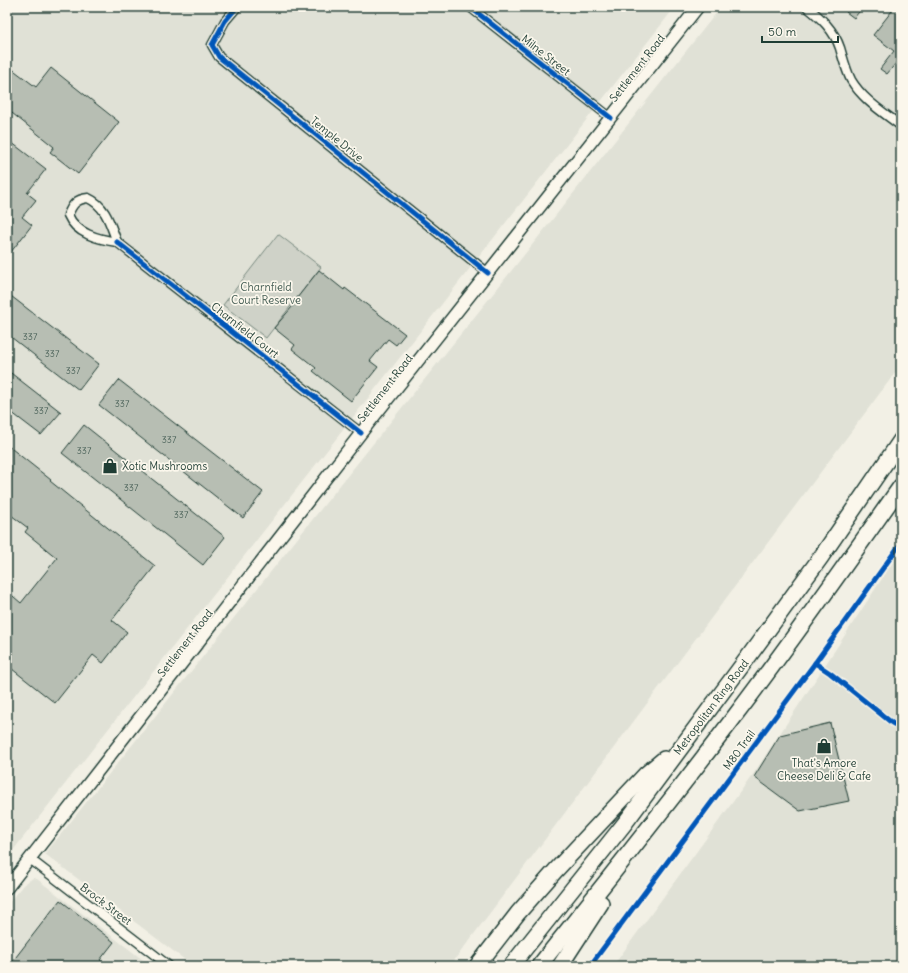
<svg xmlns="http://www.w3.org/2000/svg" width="908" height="973" viewBox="0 0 908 973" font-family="Delius,sans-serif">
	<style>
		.built { fill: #e0e1d6 }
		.green { fill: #cfd2c8; stroke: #77887e }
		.building { fill: #b7beb3; stroke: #1f3d34 }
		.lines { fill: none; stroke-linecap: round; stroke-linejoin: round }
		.minor-casing { stroke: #1f3d34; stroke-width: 11 }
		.secondary-casing { stroke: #1f3d34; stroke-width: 14 }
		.motorway-casing { stroke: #1f3d34; stroke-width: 18 }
		.minor { stroke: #fbf7ec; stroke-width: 8 }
		.secondary { stroke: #fbf7ec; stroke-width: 11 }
		.motorway { stroke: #fbf7ec; stroke-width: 15 }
		.cycleway-casing { stroke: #fbf7ec; stroke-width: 8 }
		.cycleway { stroke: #0057b8; stroke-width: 5 }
		.labels { text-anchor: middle; stroke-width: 3.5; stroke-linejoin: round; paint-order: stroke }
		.number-label { font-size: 9px; fill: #455d54 }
		.street-label { font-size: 11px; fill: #1f3d34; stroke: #fbf7ec }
		.park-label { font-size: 11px; fill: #425b52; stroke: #fbf7ec }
		.poi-label { font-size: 11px; fill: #1f3d34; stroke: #fbf7ec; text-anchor: start }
	</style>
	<rect width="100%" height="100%" fill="#f2f0e5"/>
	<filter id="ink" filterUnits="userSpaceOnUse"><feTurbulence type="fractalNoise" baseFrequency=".025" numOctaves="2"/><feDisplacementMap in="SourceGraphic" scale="8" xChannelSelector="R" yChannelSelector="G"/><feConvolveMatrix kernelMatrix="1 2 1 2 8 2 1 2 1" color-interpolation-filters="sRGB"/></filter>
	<g filter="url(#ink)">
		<g class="built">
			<path d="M7,7H675L7,858Z"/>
			<path d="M721,7H901V365L450,966H193L45,854L564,205Z"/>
			<path d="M901,550V966H613L754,773Z"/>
			<path d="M33,878L37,879L151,966H7V905L23,885Z"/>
		</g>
		<path class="green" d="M278,234L321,267L266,338L223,305Z"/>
		<g class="building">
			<path d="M850,7H863L854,18L846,12Z"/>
			<path d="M895,7H901V57L887,74L880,69L894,51L873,35Z"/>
			<path d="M7,65L36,87L51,68L119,122L78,174L50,152L54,147L7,109Z"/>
			<path d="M7,139L46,169L27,193L36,200L22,217L32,225L7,257Z"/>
			<path d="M319,270L344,290L345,288L405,334L396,345L388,339L370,361L378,367L351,401L313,371L316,368L292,349L295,345L274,328L298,300L297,298Z"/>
			<path d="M7,293L99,364L79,390L7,334Z"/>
			<path d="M7,370L61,412L41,435L7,409Z"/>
			<path d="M119,380L263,492L243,518L99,405Z"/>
			<path d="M84,425L225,537L203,565L62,453Z"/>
			<path d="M7,445L51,480L50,481L155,566L112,620L127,632L103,663L93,655L55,703L7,665V591L21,603L57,558L25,532L28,528L7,512Z"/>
			<path d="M830,723L849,801L800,811L754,777L780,735Z"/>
			<path d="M60,900L114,942L100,960L108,966H9Z"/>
		</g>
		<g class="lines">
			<defs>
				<g id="minor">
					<path d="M237,7L225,21L212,45L219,57L488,273"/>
					<path d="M470,7L611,118"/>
					<path d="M807,7C821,18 834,30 840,48C843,58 846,70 851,80C863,100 883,112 901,126"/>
					<path d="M88,198C106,206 110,224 117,242C98,239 76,234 68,215C72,205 76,199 88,198Z"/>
					<path d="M117,242L361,433"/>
					<path d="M30,859L169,966"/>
				</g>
				<path id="secondary" d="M7,888L361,433L698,7"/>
				<g id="motorway">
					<path d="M477,966L518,913L556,870L646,774L664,759"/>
					<path d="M511,966L625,823L749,656L821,557L901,440"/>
					<path d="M539,966C605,883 671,801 735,716C792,641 847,563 901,486"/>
					<path d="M560,966L601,903"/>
				</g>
			</defs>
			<use href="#minor" class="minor-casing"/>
			<use href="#secondary" class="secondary-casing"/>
			<use href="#motorway" class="motorway-casing"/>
			<use href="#minor" class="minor"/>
			<use href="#secondary" class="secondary"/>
			<use href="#motorway" class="motorway"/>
			<defs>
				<g id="cycleway">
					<path d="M237,7L225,21L212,45L219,57L488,273"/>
					<path d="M470,7L611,118"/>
					<path d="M117,242L361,433"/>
					<path d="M815,663L830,673L892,723L899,727"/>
					<path d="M590,966L815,663L901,543"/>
				</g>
			</defs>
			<use href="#cycleway" class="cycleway-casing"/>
			<use href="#cycleway" class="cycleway"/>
		</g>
	</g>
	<defs>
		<symbol id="shop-bare" viewBox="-9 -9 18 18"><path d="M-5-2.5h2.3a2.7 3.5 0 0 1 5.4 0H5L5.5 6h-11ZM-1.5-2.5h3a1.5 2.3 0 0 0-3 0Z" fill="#1f3d34" stroke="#fbf7ec" stroke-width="2.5" paint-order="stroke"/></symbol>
	</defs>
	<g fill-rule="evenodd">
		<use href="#shop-bare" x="99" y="455" width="22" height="22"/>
		<use href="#shop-bare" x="813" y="735" width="22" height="22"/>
	</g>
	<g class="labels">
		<g class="number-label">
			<text x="30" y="340">337</text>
			<text x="52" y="357">337</text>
			<text x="73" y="374">337</text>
			<text x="122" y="407">337</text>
			<text x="41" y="414">337</text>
			<text x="169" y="443">337</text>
			<text x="84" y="454">337</text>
			<text x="131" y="491">337</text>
			<text x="181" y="518">337</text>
		</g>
		<g class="street-label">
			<text transform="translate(546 55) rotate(38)" y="4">Milne Street</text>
			<text transform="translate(637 68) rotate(-52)" y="4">Settlement Road</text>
			<text transform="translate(337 139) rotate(39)" y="4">Temple Drive</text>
			<text transform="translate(245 330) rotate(38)" y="4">Charnfield Court</text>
			<text transform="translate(385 388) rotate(-52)" y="4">Settlement Road</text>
			<text transform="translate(185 643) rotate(-52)" y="4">Settlement Road</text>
			<text transform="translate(711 707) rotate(-53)" y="4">Metropolitan Ring Road</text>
			<text transform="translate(739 750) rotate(-54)" y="4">M80 Trail</text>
			<text transform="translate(106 904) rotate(37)" y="4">Brock Street</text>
		</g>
		<g class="park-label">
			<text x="266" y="291">Charnfield<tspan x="266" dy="13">Court Reserve</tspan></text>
		</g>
		<g class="poi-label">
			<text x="122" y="470">Xotic Mushrooms</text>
			<text x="824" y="767" text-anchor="middle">That's Amore<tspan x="824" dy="13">Cheese Deli &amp; Cafe</tspan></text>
		</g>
	</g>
	<rect width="908" height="973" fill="none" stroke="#fbf7ec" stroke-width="24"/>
	<rect x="12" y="12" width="884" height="949" fill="none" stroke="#1f3d34" stroke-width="1.5" filter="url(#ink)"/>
	<path d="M762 36v6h76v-6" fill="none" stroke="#1f3d34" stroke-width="2"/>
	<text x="768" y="36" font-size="12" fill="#1f3d34" stroke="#fbf7ec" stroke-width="3" paint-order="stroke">50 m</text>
</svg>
